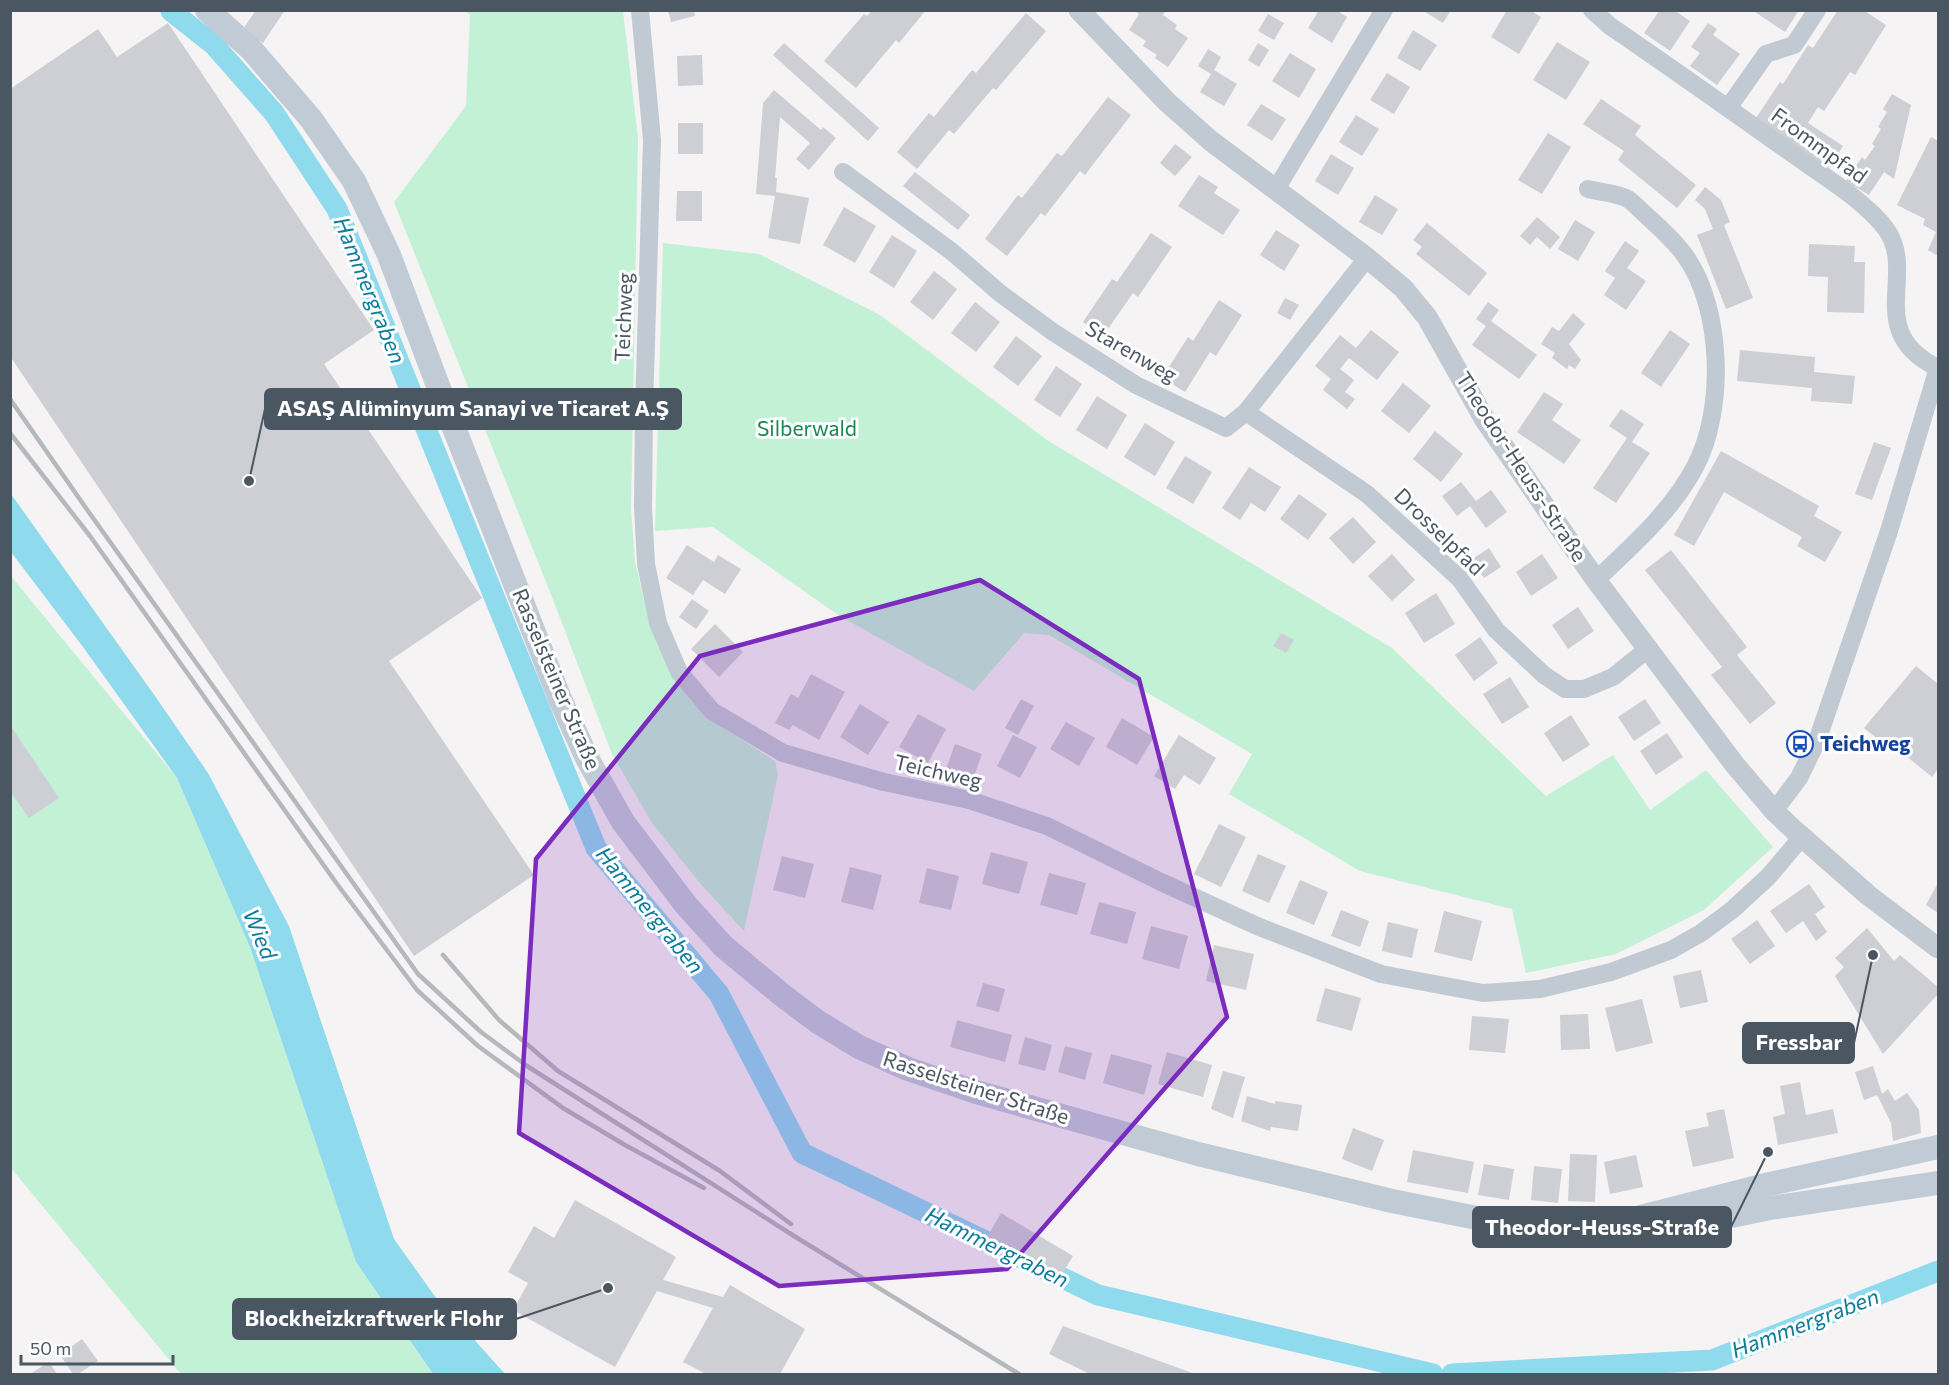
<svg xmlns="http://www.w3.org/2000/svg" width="1949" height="1385" viewBox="0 0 1949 1385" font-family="Commissioner,sans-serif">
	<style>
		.green { fill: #c3f1d5 }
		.water { fill: #90daee }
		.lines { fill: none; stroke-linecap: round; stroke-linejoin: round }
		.canal { stroke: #90daee; stroke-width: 21 }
		.building { fill: #cdcfd5 }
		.minor { stroke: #c1cad2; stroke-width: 18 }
		.tertiary { stroke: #c1cad2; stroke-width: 21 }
		.secondary { stroke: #c1cbd6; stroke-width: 24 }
		.rail { stroke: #b5b8bd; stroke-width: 4.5 }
		.marked { fill: #7b2cbf; fill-opacity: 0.2; stroke: #7b2cbf; stroke-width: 4.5; stroke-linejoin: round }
		.labels { text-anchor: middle; stroke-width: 6; stroke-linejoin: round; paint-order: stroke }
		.street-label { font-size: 21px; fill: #4a5661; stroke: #fff }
		.park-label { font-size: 21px; fill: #17864f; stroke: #fff }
		.transit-label { font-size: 21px; font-weight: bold; fill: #164399; stroke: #fff; text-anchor: start }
		.water-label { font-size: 22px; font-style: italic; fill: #0c7c9b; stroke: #fff }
		.leader { fill: none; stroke: #4a5661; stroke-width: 2 }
		.callout-dot { fill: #4a5661; stroke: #fff; stroke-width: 2 }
		.callout { fill: #4a5661; stroke: #4a5661; stroke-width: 2 }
		.callout-label { font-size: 22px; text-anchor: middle; font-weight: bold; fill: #fff }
	</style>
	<rect width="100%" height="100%" fill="#f5f3f3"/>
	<g class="green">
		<path d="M465,11H623L638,138L631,508L635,562L650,626L671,676L706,717L775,761L778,775L744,931L699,882L652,823L612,754L552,597L394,202L466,106L470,15Z"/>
		<path d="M663,243L759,254L880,315L1047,440L1392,648L1546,796L1613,755L1650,810L1706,770L1773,847L1704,910L1616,954L1526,973L1512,909L1360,871L1229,794L1252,754L1049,635L1024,633L974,691L838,615L713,527L655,531Z"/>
		<path d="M10,575L177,778L250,947L356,1262L433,1374H181L11,1168Z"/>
	</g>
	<path class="water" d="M11,494L155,696L208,773L289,926L394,1239L434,1295L505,1374H433L356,1262L250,947L177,778L83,647L11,552Z"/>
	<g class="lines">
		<g class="canal">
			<path d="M171,11L214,45L274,113L337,209L596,848L719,994L802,1153L1098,1295L1433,1374"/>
			<path d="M1452,1374L1712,1360L1938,1271"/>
		</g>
	</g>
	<g class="building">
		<path d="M256,10H285L263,43L243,29Z"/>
		<path d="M668,10H694L695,16L671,22Z"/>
		<path d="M872,10H926L899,43L896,40L856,88L824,61L864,14L867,16Z"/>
		<path d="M1134,10H1166L1163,15L1177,25L1175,29L1188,38L1168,67L1155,58L1157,55L1143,46L1146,41L1129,30L1139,14Z"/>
		<path d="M1319,10H1336L1347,17L1332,43L1308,28Z"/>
		<path d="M1422,10H1451L1443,23Z"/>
		<path d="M1507,10H1530L1541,17L1519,54L1491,37Z"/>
		<path d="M1660,10H1674L1690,21L1670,51L1644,33Z"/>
		<path d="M1752,10H1799L1785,32Z"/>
		<path d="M1838,10H1863L1886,25L1855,75L1850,72L1824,111L1818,107L1808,123L1843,146L1827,170L1754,121L1780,82L1783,84L1808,45L1813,48Z"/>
		<path d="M1026,13L1046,31L996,90L993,88L954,134L949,130L917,169L897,152L929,113L934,117L972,70L976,73Z"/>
		<path d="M1268,14L1284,23L1274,40L1258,31Z"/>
		<path d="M168,23L374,330L324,364L482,598L389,661L534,875L414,956L10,356V89L98,29L117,57Z"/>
		<path d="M1708,23L1717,29L1713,35L1740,54L1717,85L1690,66L1700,53L1691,47Z"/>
		<path d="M1413,30L1437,45L1420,71L1397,58Z"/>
		<path d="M1557,42L1590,62L1566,100L1533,80Z"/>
		<path d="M784,43L879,128L868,141L773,55Z"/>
		<path d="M1258,43L1269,50L1259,67L1248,60Z"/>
		<path d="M1208,49L1221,57L1214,70L1237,84L1224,106L1200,92L1211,74L1198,66Z"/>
		<path d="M1290,53L1316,69L1299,98L1272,81Z"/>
		<path d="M702,55L703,85L678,86L677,56Z"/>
		<path d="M1387,73L1410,87L1394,114L1370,100Z"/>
		<path d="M774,90L821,130L823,127L836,138L809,170L796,159L810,143L780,117L775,178H777L776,192L809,198L800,244L768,238L775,196L756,194L763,103Z"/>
		<path d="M1892,94L1911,105L1894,179L1884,172L1869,195L1846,181L1862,157L1865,160L1875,146L1872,144L1881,129L1878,127L1887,112L1883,109Z"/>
		<path d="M1108,97L1131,115L1085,175L1080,171L1045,216L1041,213L1007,256L985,239L1018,195L1022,198L1057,153L1062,156Z"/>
		<path d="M1601,99L1641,126L1635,135L1696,185L1677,208L1618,160L1624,151L1583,124Z"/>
		<path d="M1261,104L1286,119L1272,141L1247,125Z"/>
		<path d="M1356,115L1379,129L1362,156L1339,142Z"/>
		<rect x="678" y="123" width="25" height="31"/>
		<path d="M1548,133L1571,147L1542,194L1518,180Z"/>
		<path d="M1931,137L1938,141V256L1928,250L1936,232L1923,225L1925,219L1897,205Z"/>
		<path d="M1175,144L1192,157L1175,176L1160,163Z"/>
		<path d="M1331,154L1354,168L1338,195L1315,181Z"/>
		<path d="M915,172L970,215L958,230L903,186Z"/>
		<path d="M1199,175L1218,187L1214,193L1240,210L1223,235L1178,206Z"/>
		<path d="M1705,187L1721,200L1730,222L1724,225L1753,298L1726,309L1697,235L1713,229L1705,209L1695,200Z"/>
		<path d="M677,191H702V221H676Z"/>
		<path d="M1375,195L1398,209L1382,235L1359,222Z"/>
		<path d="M844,207L876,226L855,263L823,245Z"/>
		<path d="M1537,217L1560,237L1550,249L1537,237L1530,245L1520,236Z"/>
		<path d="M1575,220L1595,232L1578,261L1558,249Z"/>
		<path d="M1427,223L1487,273L1469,296L1416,254L1422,247L1413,240Z"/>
		<path d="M1276,230L1300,245L1284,271L1260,255Z"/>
		<path d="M1151,233L1172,247L1138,297L1133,293L1103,336L1083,322L1112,279L1117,282Z"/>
		<path d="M892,235L917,251L894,288L869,272Z"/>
		<path d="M1625,241L1639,251L1627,268L1646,281L1626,310L1604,295L1615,278L1605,271Z"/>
		<path d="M1809,244L1855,246L1854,262H1865L1864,313L1827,312L1828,277L1808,276Z"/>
		<path d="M934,271L957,289L933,320L910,302Z"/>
		<path d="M1285,298L1299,305L1290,320L1277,313Z"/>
		<path d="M1219,300L1242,315L1216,356L1210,352L1185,392L1162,378L1188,337L1193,341Z"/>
		<path d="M975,302L1000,322L976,352L951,333Z"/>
		<path d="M1488,302L1499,310L1491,321L1537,355L1519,379L1472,345L1486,326L1476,319Z"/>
		<path d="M1573,313L1585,324L1569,344L1581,360L1575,369L1569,365L1567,369L1552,358L1555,353L1541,344L1552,327L1559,331Z"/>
		<path d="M1371,330L1399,352L1377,380L1349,358L1340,369L1354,380L1345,392L1355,399L1347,409L1323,390L1331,379L1315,366L1340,335L1356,348Z"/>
		<path d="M1670,330L1690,344L1661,387L1641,373Z"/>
		<path d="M1016,336L1042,356L1018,386L993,367Z"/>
		<path d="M1740,350L1815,357L1814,372L1855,376L1852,404L1811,401L1812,388L1737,381Z"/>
		<path d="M1056,366L1082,384L1060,417L1034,400Z"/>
		<path d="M1403,383L1431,406L1409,433L1381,411Z"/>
		<path d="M1544,392L1563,404L1552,420L1581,440L1564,464L1517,432Z"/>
		<path d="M1097,396L1127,415L1107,449L1076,430Z"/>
		<path d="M1621,409L1644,424L1632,442L1650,453L1616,503L1593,488L1627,438L1609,426Z"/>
		<path d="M1145,423L1175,442L1155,476L1124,457Z"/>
		<path d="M1435,431L1463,454L1441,482L1413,459Z"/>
		<path d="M1874,442L1891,448L1872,500L1855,494Z"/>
		<path d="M1721,451L1819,506L1814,516L1842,532L1825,562L1797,546L1802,537L1724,492L1694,546L1674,535Z"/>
		<path d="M1185,456L1212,472L1193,504L1166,488Z"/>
		<path d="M1249,467L1281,487L1265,512L1251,503L1240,520L1222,508Z"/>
		<path d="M1461,482L1476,501L1491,490L1507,512L1486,528L1470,506L1457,516L1442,496Z"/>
		<path d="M1299,494L1327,514L1308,540L1280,519Z"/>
		<path d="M1353,517L1376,542L1353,564L1329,538Z"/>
		<path d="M687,545L714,562L718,555L741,569L725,594L703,580L693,595L666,578Z"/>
		<path d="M1489,548L1501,567L1484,578L1471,560Z"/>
		<path d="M1671,550L1747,647L1737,655L1776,703L1750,724L1711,675L1722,667L1645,570Z"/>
		<path d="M1392,554L1415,580L1392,601L1368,576Z"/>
		<path d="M1542,554L1558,578L1531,596L1516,572Z"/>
		<path d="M1436,593L1455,624L1424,643L1405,613Z"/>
		<path d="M692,599L709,611L696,629L679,617Z"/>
		<path d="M1578,607L1594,631L1568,649L1552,625Z"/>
		<path d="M715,624L743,652L719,677L691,649Z"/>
		<path d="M1281,633L1294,640L1286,653L1273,646Z"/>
		<path d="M1480,637L1498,663L1474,681L1455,655Z"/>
		<path d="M1916,666L1938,684L1937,691L1938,692V769L1932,777L1895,747L1892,750L1864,728Z"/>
		<path d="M811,674L845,692L819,740L793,725L789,730L775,723L791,694L798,698Z"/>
		<path d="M1510,677L1529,707L1502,724L1483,694Z"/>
		<path d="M1021,699L1034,706L1018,735L1005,728Z"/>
		<path d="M1645,699L1661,723L1634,741L1618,717Z"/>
		<path d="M860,704L889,722L868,755L840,737Z"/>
		<path d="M918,714L946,729L928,763L899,747Z"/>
		<path d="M1571,715L1590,745L1563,762L1544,733Z"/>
		<path d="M1122,718L1154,737L1137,765L1106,747Z"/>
		<path d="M1066,722L1095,738L1079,766L1050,749Z"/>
		<path d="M10,725L59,798L29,818L10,791Z"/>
		<path d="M1667,733L1683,757L1656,775L1640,751Z"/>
		<path d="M1013,735L1037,747L1020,778L997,766Z"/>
		<path d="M1179,735L1216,758L1200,785L1184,775L1175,789L1154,776Z"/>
		<path d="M955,744L982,754L970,788L943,778Z"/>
		<path d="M1219,824L1246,837L1221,887L1194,874Z"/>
		<path d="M991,852L1028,862L1019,894L982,884Z"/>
		<path d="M1258,854L1286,866L1269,903L1242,891Z"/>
		<path d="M782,856L814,864L805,898L773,890Z"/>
		<path d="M850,867L882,875L873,910L841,902Z"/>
		<path d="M927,868L959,876L951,910L919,903Z"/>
		<path d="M1049,873L1086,883L1077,915L1040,905Z"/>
		<path d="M1300,880L1328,892L1314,925L1286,913Z"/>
		<path d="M1938,883V913L1926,905Z"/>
		<path d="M1809,884L1825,907L1815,914L1827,932L1816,941L1803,921L1786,933L1770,911Z"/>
		<path d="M1099,902L1136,912L1127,944L1090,934Z"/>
		<path d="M1341,910L1369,921L1360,947L1331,936Z"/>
		<path d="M1444,911L1482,921L1472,961L1434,952Z"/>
		<path d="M1757,920L1775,946L1750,964L1731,939Z"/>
		<path d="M1388,922L1418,929L1412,958L1382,951Z"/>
		<path d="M1151,926L1188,936L1179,969L1142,959Z"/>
		<path d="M1867,928L1894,961L1900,955L1938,987V994L1883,1054L1835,976L1844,967L1835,958Z"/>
		<path d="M1214,945L1254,954L1246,990L1206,981Z"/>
		<path d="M1701,970L1708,1002L1680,1008L1673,976Z"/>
		<path d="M983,983L1005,989L999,1012L976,1006Z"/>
		<path d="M1325,988L1361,998L1352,1031L1316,1021Z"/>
		<path d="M1642,999L1653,1043L1616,1052L1605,1008Z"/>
		<path d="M1588,1014L1590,1049L1561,1050L1560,1015Z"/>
		<path d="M1472,1016L1509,1019L1505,1053L1469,1050Z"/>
		<path d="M957,1020L1012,1035L1005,1062L950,1047Z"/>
		<path d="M1025,1037L1052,1045L1045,1071L1018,1064Z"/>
		<path d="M1065,1046L1092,1053L1085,1080L1058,1072Z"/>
		<path d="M1167,1052L1212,1065L1203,1097L1158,1084Z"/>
		<path d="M1111,1054L1152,1065L1144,1095L1103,1083Z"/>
		<path d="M1873,1066L1882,1094L1888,1089L1895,1101L1907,1093L1919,1110L1921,1133L1893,1141L1891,1123L1877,1095L1864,1100L1855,1072Z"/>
		<path d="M1223,1071L1245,1077L1233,1118L1211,1109Z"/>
		<path d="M1800,1082L1806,1115L1833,1109L1838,1133L1778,1145L1773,1117L1785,1114L1780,1086Z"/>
		<path d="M1247,1096L1275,1104V1101L1302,1105L1298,1131L1271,1127L1270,1131L1241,1121Z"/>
		<path d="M1724,1109L1734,1158L1693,1167L1685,1131L1709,1126L1706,1113Z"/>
		<path d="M1353,1128L1384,1140L1372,1171L1342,1159Z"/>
		<path d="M1413,1150L1474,1162L1468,1193L1407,1182Z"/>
		<path d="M1570,1154L1597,1155L1595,1202L1568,1201Z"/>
		<path d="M1636,1155L1643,1187L1610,1194L1604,1162Z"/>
		<path d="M1484,1164L1514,1169L1509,1200L1478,1195Z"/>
		<path d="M1534,1166L1562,1169L1558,1203L1531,1200Z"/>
		<path d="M575,1200L676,1257L663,1280L723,1297L730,1285L805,1329L780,1374H706L683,1362L713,1308L657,1291L615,1367L513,1310L528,1283L508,1272L534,1226L554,1238Z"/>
		<path d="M1001,1213L1073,1256L1054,1287L983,1244Z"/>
		<path d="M1063,1326L1195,1374H1090L1049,1354Z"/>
		<path d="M82,1339L98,1361L78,1374H73L60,1355Z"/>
		<path d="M49,1362L57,1374H30Z"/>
	</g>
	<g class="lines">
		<g class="minor">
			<path d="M640,10L652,140L644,409L643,507L646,564L658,623L679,672L712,711L783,753L884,782L969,800L1047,826L1161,882L1257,926L1381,974L1483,993L1540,989L1611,972L1671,950L1701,933L1732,910L1768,877L1802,837"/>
			<path d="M1592,10L1610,26C1673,69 1735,113 1797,157C1825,177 1866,202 1886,229C1918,273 1863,332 1938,368"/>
			<path d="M1728,108L1766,54L1794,45L1817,10"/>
			<path d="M843,172L951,251L1001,294L1053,332L1136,385L1226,428L1246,412L1367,258"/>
			<path d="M1276,189L1384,10"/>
			<path d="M1588,189C1600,192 1618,193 1628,199C1635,204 1642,212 1648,217C1661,229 1676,242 1686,257C1723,310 1725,411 1695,467C1671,512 1632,546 1596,580"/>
			<path d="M1246,412L1367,494L1460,579L1496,630L1544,675L1565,689H1584L1613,677L1649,648"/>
			<path d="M1774,811L1799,778L1817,741L1889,531L1938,368"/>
		</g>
		<path class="tertiary" d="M1079,10L1167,102L1211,141L1367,258L1403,288L1427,317L1485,420L1596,580L1735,765L1774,811L1794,830L1868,895L1938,948"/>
		<g class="secondary">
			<path d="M207,10L251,49L311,119L354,181L389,255L449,415L560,699L587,758L623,822L686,905L723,946L782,995L818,1022L859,1047L908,1069L976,1092L1198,1154L1392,1201L1507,1224L1579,1227L1614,1225L1657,1228L1712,1220L1770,1208L1938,1183"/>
			<path d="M1640,1217L1761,1186L1938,1147"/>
		</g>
		<g class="rail">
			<path d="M10,399L88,511L418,974L481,1032L527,1066L794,1236L1019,1374"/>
			<path d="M10,433L90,536L337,884L417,990L478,1046L563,1108L625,1145L704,1188"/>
			<path d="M443,955L499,1020L558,1071L720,1171L791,1224"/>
		</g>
	</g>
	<path class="marked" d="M980,580L1139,679L1227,1017L1007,1269L779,1286L519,1133L536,859L700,656Z"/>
	<defs>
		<symbol id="bus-ring" viewBox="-11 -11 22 22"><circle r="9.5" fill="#fff" stroke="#1a4fb4" stroke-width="1.5"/><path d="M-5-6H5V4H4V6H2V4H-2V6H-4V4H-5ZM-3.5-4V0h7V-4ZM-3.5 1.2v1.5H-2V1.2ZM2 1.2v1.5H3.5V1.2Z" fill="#1a4fb4"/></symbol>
	</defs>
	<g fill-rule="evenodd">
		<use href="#bus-ring" x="1785" y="729" width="30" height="30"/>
	</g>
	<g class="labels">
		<g class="street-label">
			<text transform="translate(1819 146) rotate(36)" y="7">Frommpfad</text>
			<text transform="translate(624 317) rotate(-88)" y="7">Teichweg</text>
			<text transform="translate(1131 352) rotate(30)" y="7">Starenweg</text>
			<text transform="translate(1521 467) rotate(57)" y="7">Theodor-Heuss-Straße</text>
			<text transform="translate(1439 532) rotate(44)" y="7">Drosselpfad</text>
			<text transform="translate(556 679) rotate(67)" y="7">Rasselsteiner Straße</text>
			<text transform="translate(938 772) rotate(13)" y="7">Teichweg</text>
			<text transform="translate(976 1088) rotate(18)" y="7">Rasselsteiner Straße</text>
		</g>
		<g class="park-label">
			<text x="807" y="436">Silberwald</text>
		</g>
		<g class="transit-label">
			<text x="1820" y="751">Teichweg</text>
		</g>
		<g class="water-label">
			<text transform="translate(370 290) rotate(68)" y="8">Hammergraben</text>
			<text transform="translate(650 910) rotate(51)" y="8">Hammergraben</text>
			<text transform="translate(260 934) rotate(67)" y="8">Wied</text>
			<text transform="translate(997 1247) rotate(26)" y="8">Hammergraben</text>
			<text transform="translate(1805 1323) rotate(-21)" y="8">Hammergraben</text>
		</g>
	</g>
	<path class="leader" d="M249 481L265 409M1873 955L1854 1043M1768 1152L1731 1227M608 1288L516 1319"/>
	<g class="callout-dot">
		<circle cx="249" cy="481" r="6"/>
		<circle cx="1873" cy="955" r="6"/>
		<circle cx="1768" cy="1152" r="6"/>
		<circle cx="608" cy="1288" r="6"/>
	</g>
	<g class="callout">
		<rect x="265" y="389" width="416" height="40" rx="6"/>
		<rect x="1743" y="1023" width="111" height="40" rx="6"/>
		<rect x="1473" y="1207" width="258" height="40" rx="6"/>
		<rect x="233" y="1299" width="283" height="40" rx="6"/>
	</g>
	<g class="callout-label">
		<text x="473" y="416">ASAŞ Alüminyum Sanayi ve Ticaret A.Ş</text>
		<text x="1799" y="1050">Fressbar</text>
		<text x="1602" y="1235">Theodor-Heuss-Straße</text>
		<text x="374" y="1326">Blockheizkraftwerk Flohr</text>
	</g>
	<rect width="1949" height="1385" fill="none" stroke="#4a5661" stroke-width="24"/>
	<path d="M21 1355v9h152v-9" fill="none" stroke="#4a5661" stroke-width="3"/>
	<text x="30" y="1355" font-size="18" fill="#4a5661" stroke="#ffffff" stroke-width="4.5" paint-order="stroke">50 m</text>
</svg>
